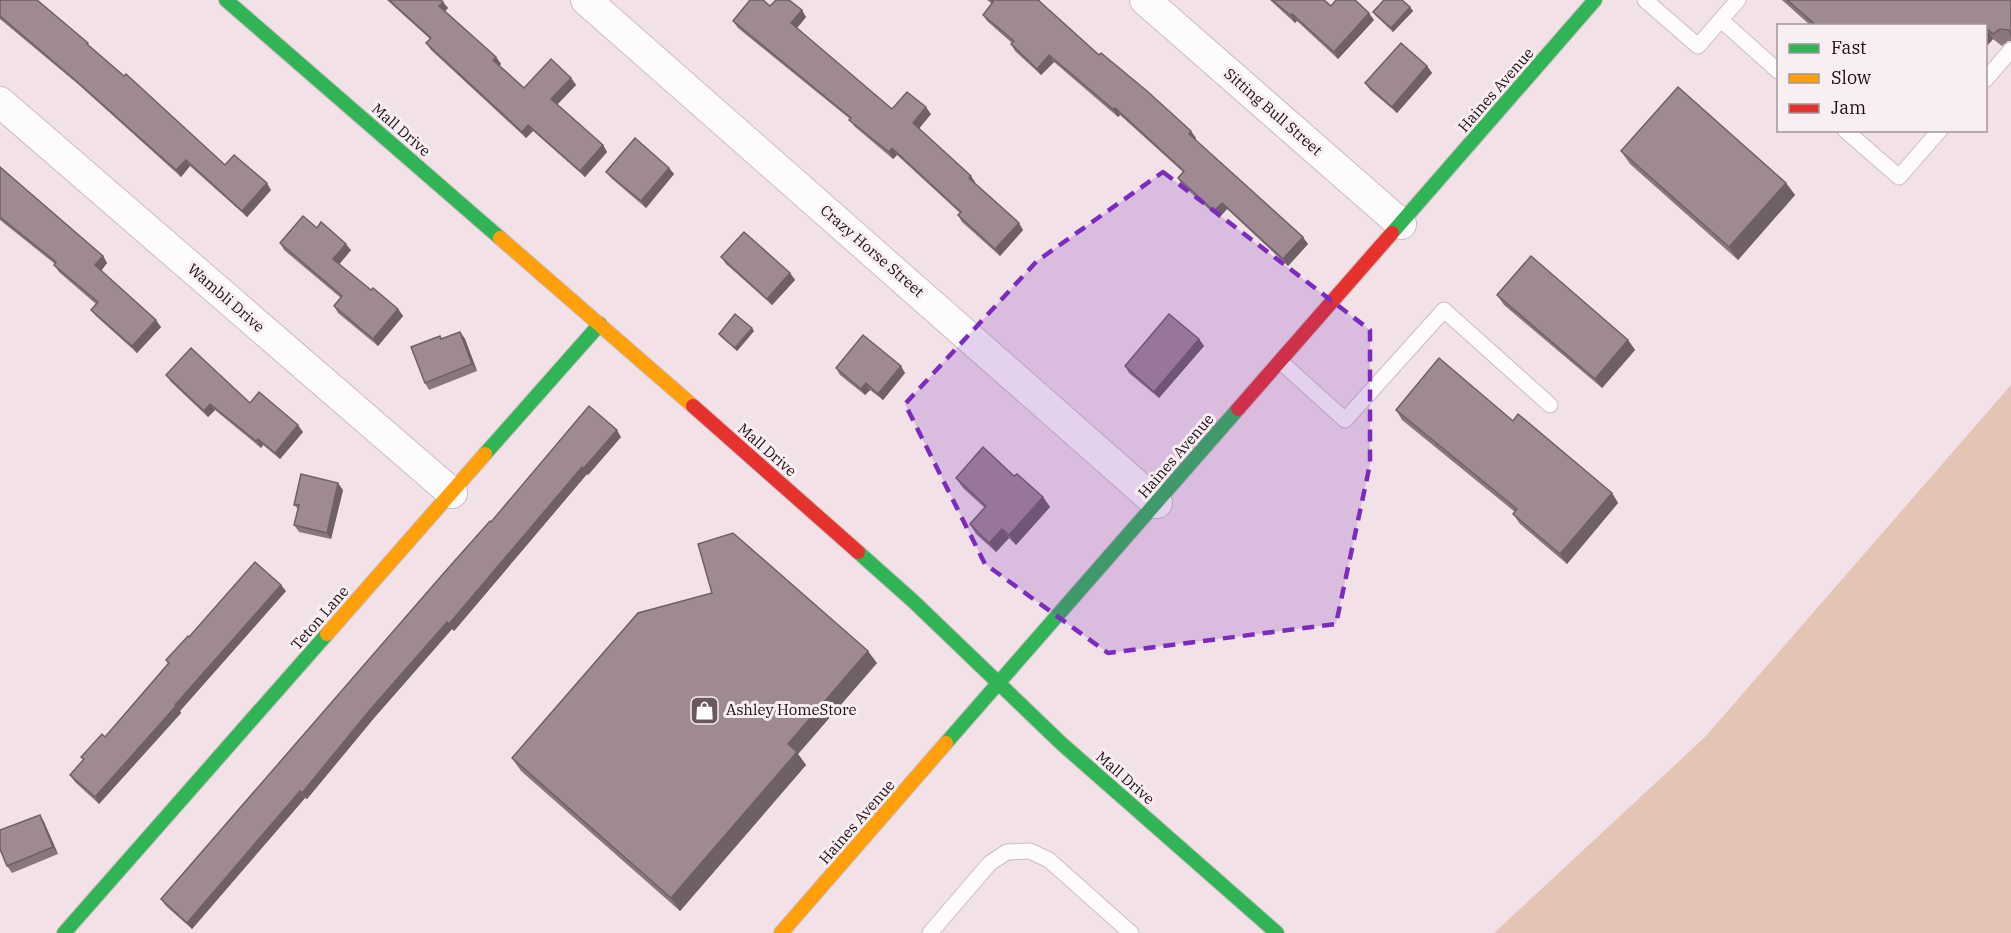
<svg xmlns="http://www.w3.org/2000/svg" width="2011" height="933" viewBox="0 0 2011 933" font-family="'IBM Plex Serif',serif">
	<style>
		.grass { fill: #e4c4b5 }
		.lines { fill: none; stroke-linecap: round; stroke-linejoin: round }
		.lane-casing { stroke: #cdbdc2; stroke-width: 17 }
		.street-casing { stroke: #cdbdc2; stroke-width: 32 }
		.fast-casing { stroke: #cdbdc2; stroke-width: 16 }
		.slow-casing { stroke: #cdbdc2; stroke-width: 16 }
		.jam-casing { stroke: #cdbdc2; stroke-width: 16 }
		.lane { stroke: #fdfbfb; stroke-width: 15 }
		.street { stroke: #fdfbfb; stroke-width: 30 }
		.fast { stroke: #30b455; stroke-width: 14 }
		.slow { stroke: #ff9f0a; stroke-width: 14 }
		.jam { stroke: #e5322d; stroke-width: 14 }
		.wall { fill: #89767e }
		.shaded-wall { fill: #6f6066 }
		.building { fill: #9f8992; stroke: #6f6066; stroke-width: 1.5 }
		.marked { fill: #7b2cbf; fill-opacity: 0.2; stroke: #7b2cbf; stroke-width: 4.5; stroke-dasharray: 12 8; stroke-linejoin: round }
		.labels { text-anchor: middle; stroke-width: 6; stroke-linejoin: round; paint-order: stroke }
		.street-label { font-size: 15px; fill: #1f0e15; stroke: #f9eff2 }
		.poi-label { font-size: 15px; fill: #1f0e15; stroke: #f9eff2; text-anchor: start }
	</style>
	<rect width="100%" height="100%" fill="#f2e2e7"/>
	<path class="grass" d="M2011,385V933H1494L1705,737Z"/>
	<g class="lines">
		<defs>
			<g id="lane">
				<path d="M1645,0L1698,46L1738,0"/>
				<path d="M1721,20L1778,71"/>
				<path d="M1986,79L2011,50"/>
				<path d="M1845,130L1899,177L1940,130"/>
				<path d="M1281,362L1345,420L1444,310L1550,405"/>
				<path d="M930,933L990,863L1007,852L1030,851L1049,860L1131,933"/>
			</g>
			<g id="street">
				<path d="M586,0L1157,503"/>
				<path d="M1145,0L1401,224"/>
				<path d="M0,102L452,493"/>
			</g>
			<g id="fast">
				<path d="M226,0L500,238"/>
				<path d="M1392,233L1595,0"/>
				<path d="M485,454L600,324"/>
				<path d="M858,552L913,601L1062,744L1277,933"/>
				<path d="M946,743L1238,409"/>
				<path d="M64,933L327,634"/>
			</g>
			<g id="slow">
				<path d="M500,238L693,406"/>
				<path d="M327,634L485,454"/>
				<path d="M781,933L946,743"/>
			</g>
			<g id="jam">
				<path d="M693,406L858,552"/>
				<path d="M1238,409L1392,233"/>
			</g>
		</defs>
		<use href="#lane" class="lane-casing"/>
		<use href="#street" class="street-casing"/>
		<use href="#fast" class="fast-casing"/>
		<use href="#slow" class="slow-casing"/>
		<use href="#jam" class="jam-casing"/>
		<use href="#lane" class="lane"/>
		<use href="#street" class="street"/>
		<use href="#fast" class="fast"/>
		<use href="#slow" class="slow"/>
		<use href="#jam" class="jam"/>
	</g>
	<g class="wall">
		<path d="M0,0L41,2L40,3L225,165L271,190L247,217L190,166L181,177L79,85L0,19Z"/>
		<path d="M387,0H441L448,8L445,11L496,57L501,64L499,66L524,88L571,78L576,85L557,104L603,145L607,152L585,177L533,131L526,138L431,50L426,43L430,39Z"/>
		<path d="M987,0H1040V2L1099,55L1196,138L1195,140L1308,244L1288,266L1227,209L1219,218L1182,185L1178,178L1183,172L1120,115L1118,117L1054,62L1041,75L1015,51L1011,44L1012,43L987,21L983,15L992,4Z"/>
		<path d="M1270,0H1324L1331,6L1374,20L1338,59L1297,21L1295,23Z"/>
		<path d="M1782,0H2011V41H2008L2002,46L1993,39L1986,47V26H1811Z"/>
		<path d="M770,6L806,17L797,28L892,109L931,114L919,128L975,182V183L1023,230L1000,256L962,222L958,215L960,213L897,155L893,159L854,126L850,119L738,28L733,21Z"/>
		<path d="M1410,7L1413,11L1393,32L1376,16L1373,12Z"/>
		<path d="M1427,66L1432,73L1397,113L1370,90L1365,83Z"/>
		<path d="M1621,151L1786,183L1795,195L1738,260L1630,164Z"/>
		<path d="M0,167L103,256L107,263L101,271L161,327L137,353L96,316L91,310L96,304L59,272L54,265L55,264L0,220Z"/>
		<path d="M669,168L674,174L646,208L611,178L606,172Z"/>
		<path d="M317,228L351,250L339,264L371,290L398,309L403,316L378,346L338,313L334,306L341,298L284,250L280,243Z"/>
		<path d="M721,257L790,273L795,280L772,305L726,264Z"/>
		<path d="M1497,295L1628,340L1635,350L1602,388L1504,305Z"/>
		<path d="M754,331L737,351L721,337L719,334Z"/>
		<path d="M460,332L465,339L477,371L429,390L425,383L442,339Z"/>
		<path d="M1199,339L1204,346L1159,398L1129,373L1125,366Z"/>
		<path d="M836,368L905,373L883,400L870,390L865,395L840,375Z"/>
		<path d="M166,375L250,403L303,432L280,459L263,445L261,448L215,410L208,417L171,382Z"/>
		<path d="M1396,410L1513,421L1612,493L1618,503L1567,564L1520,524L1513,514L1515,512L1402,420Z"/>
		<path d="M621,437L588,475L587,474L454,631L452,629L374,718L307,799L305,798L192,929L166,906L161,899L491,522Z"/>
		<path d="M1014,476L1043,497L1050,507L1016,545L1009,538L996,552L976,534L970,524L985,508L963,488L956,478Z"/>
		<path d="M343,490L331,539L299,532L294,525L298,509L294,505Z"/>
		<path d="M286,591L180,711L181,713L99,804L75,782L70,775L83,760L81,757L105,737L168,663L166,660L189,637Z"/>
		<path d="M877,663L798,754L806,765L680,911L521,771L512,758Z"/>
		<path d="M40,815L44,822L58,854L12,873L7,866Z"/>
	</g>
	<g class="shaded-wall">
		<path d="M443,2L448,8L444,12L439,6Z"/>
		<path d="M1410,7L1413,11L1393,32L1391,28Z"/>
		<path d="M802,10L806,17L796,29L791,23Z"/>
		<path d="M1369,13L1374,20L1338,59L1334,52Z"/>
		<path d="M1292,14L1297,21L1295,23L1291,16Z"/>
		<path d="M1986,28L1993,39L1986,47Z"/>
		<path d="M1049,55L1054,62L1041,75L1037,69Z"/>
		<path d="M496,57L501,64L498,67L493,60Z"/>
		<path d="M1427,66L1432,73L1397,113L1392,107Z"/>
		<path d="M571,78L576,85L556,106L551,99Z"/>
		<path d="M926,107L931,114L918,130L913,123Z"/>
		<path d="M1115,108L1120,115L1118,117L1114,110Z"/>
		<path d="M528,125L533,131L526,138L522,132Z"/>
		<path d="M1191,131L1196,138L1193,141L1189,134Z"/>
		<path d="M603,145L607,152L585,177L580,171Z"/>
		<path d="M892,148L897,155L893,159L889,152Z"/>
		<path d="M186,160L190,166L181,177L176,170Z"/>
		<path d="M669,168L674,174L646,208L641,201Z"/>
		<path d="M971,176L975,182L973,185L969,178Z"/>
		<path d="M267,183L271,190L247,217L242,211Z"/>
		<path d="M1786,183L1795,195L1738,260L1729,247Z"/>
		<path d="M1222,203L1227,209L1219,218L1214,211Z"/>
		<path d="M1019,223L1023,230L1000,256L995,249Z"/>
		<path d="M1303,237L1308,244L1288,266L1283,259Z"/>
		<path d="M346,244L351,250L338,266L333,259Z"/>
		<path d="M103,256L107,263L100,272L95,265Z"/>
		<path d="M790,273L795,280L772,305L767,299Z"/>
		<path d="M398,309L403,316L378,346L373,339Z"/>
		<path d="M156,320L161,327L137,353L132,346Z"/>
		<path d="M752,328L754,331L737,351L735,348Z"/>
		<path d="M460,332L465,339L477,371L472,364Z"/>
		<path d="M1199,339L1204,346L1159,398L1154,392Z"/>
		<path d="M1628,340L1635,350L1602,388L1595,379Z"/>
		<path d="M901,366L905,373L883,400L878,394Z"/>
		<path d="M866,383L870,390L865,395L861,389Z"/>
		<path d="M210,404L215,410L208,417L204,411Z"/>
		<path d="M298,425L303,432L280,459L275,453Z"/>
		<path d="M617,430L621,437L588,475L583,469Z"/>
		<path d="M258,439L263,445L261,448L256,441Z"/>
		<path d="M582,467L587,474L454,631L449,624Z"/>
		<path d="M338,483L343,490L331,539L327,533Z"/>
		<path d="M1612,493L1618,503L1567,564L1560,554Z"/>
		<path d="M1043,497L1050,507L1016,545L1009,535Z"/>
		<path d="M1002,529L1009,538L996,552L989,543Z"/>
		<path d="M281,585L286,591L180,711L181,713L99,804L95,797Z"/>
		<path d="M447,622L452,629L374,718L307,799L302,793L369,711Z"/>
		<path d="M868,651L877,663L798,754L806,765L680,911L671,898L788,744Z"/>
		<path d="M300,791L305,798L192,929L187,923Z"/>
		<path d="M40,815L44,822L58,854L53,847Z"/>
	</g>
	<g class="building">
		<path d="M0,0H37L88,43L87,44L124,76L126,74L225,165L234,155L267,183L242,211L186,160L176,170L74,79L0,16Z"/>
		<path d="M389,0H441L443,2L439,6L496,57L493,60L524,88L551,59L571,78L551,99L603,145L580,171L528,125L522,132L426,43L431,38Z"/>
		<path d="M750,0H763L770,6L776,0H789L802,10L791,23L892,109L907,92L926,107L913,123L971,176L969,178L1019,223L995,249L958,215L961,212L892,148L889,152L849,120L851,118L733,21Z"/>
		<path d="M991,0H1038L1099,55L1101,53L1147,91L1191,131L1189,134L1303,237L1283,259L1222,203L1214,211L1178,178L1184,171L1115,108L1114,110L1049,55L1037,69L1011,44L1014,41L983,15L993,2Z"/>
		<path d="M1272,0H1324L1331,6L1336,0H1355L1369,13L1334,52L1292,14L1291,16Z"/>
		<path d="M1384,0H1402L1410,7L1391,28L1373,12Z"/>
		<path d="M1787,0H2011V36L2009,30L2000,29L1993,34L1986,28V26H1817Z"/>
		<path d="M1401,43L1427,66L1392,107L1365,83Z"/>
		<path d="M1678,87L1786,183L1729,247L1621,151Z"/>
		<path d="M635,138L669,168L641,201L606,172Z"/>
		<path d="M0,167L103,256L95,265L156,320L132,346L91,310L98,302L54,265L56,262L0,217Z"/>
		<path d="M303,216L317,228L321,222L346,244L333,259L371,290L373,288L398,309L373,339L334,306L342,296L280,243Z"/>
		<path d="M744,232L790,273L767,299L721,257Z"/>
		<path d="M1531,256L1628,340L1595,379L1497,295Z"/>
		<path d="M735,314L752,328L735,348L719,334Z"/>
		<path d="M1169,314L1199,339L1154,392L1125,366Z"/>
		<path d="M460,332L472,364L425,383L411,347L440,336L441,339Z"/>
		<path d="M863,335L901,366L878,394L866,383L861,389L836,368Z"/>
		<path d="M191,348L250,403L259,392L298,425L275,453L258,439L256,441L210,404L204,411L166,375Z"/>
		<path d="M1439,358L1513,421L1518,414L1612,493L1560,554L1513,514L1517,509L1396,410Z"/>
		<path d="M589,406L617,430L583,469L582,467L449,624L447,622L369,711L302,793L300,791L187,923L161,899L443,574L490,521L491,522Z"/>
		<path d="M983,447L1014,476L1017,474L1043,497L1009,535L1002,529L989,543L970,524L986,506L956,478Z"/>
		<path d="M301,474L338,483L327,533L294,525L299,505H294Z"/>
		<path d="M733,533L868,651L788,744L797,752L671,898L512,758L638,613L712,593L698,544Z"/>
		<path d="M255,562L281,585L175,705L176,706L95,797L70,775L84,759L81,757L102,734L105,737L169,663L166,660L188,636L189,637Z"/>
		<path d="M40,815L53,847L7,866L0,849V830Z"/>
	</g>
	<path class="marked" d="M1163,172L1370,330V464L1336,624L1108,653L985,564L905,404L1037,261Z"/>
	<defs>
		<symbol id="shop-square" viewBox="-11 -11 22 22"><rect x="-9" y="-9" width="18" height="18" rx="4" fill="#69585e" stroke="#f9eff2"/><path d="M-5-2.5h2.3a2.7 3.5 0 0 1 5.4 0H5L5.5 6h-11ZM-1.5-2.5h3a1.5 2.3 0 0 0-3 0Z" fill="#fff"/></symbol>
	</defs>
	<g fill-rule="evenodd">
		<use href="#shop-square" x="688" y="694" width="33" height="33"/>
	</g>
	<g class="labels">
		<g class="street-label">
			<text transform="translate(1496 90) rotate(-49)" y="5">Haines Avenue</text>
			<text transform="translate(1273 112) rotate(41)" y="5">Sitting Bull Street</text>
			<text transform="translate(401 130) rotate(41)" y="5">Mall Drive</text>
			<text transform="translate(872 251) rotate(41)" y="5">Crazy Horse Street</text>
			<text transform="translate(226 298) rotate(41)" y="5">Wambli Drive</text>
			<text transform="translate(767 450) rotate(41)" y="5">Mall Drive</text>
			<text transform="translate(1176 456) rotate(-49)" y="5">Haines Avenue</text>
			<text transform="translate(320 618) rotate(-49)" y="5">Teton Lane</text>
			<text transform="translate(1125 778) rotate(41)" y="5">Mall Drive</text>
			<text transform="translate(857 822) rotate(-49)" y="5">Haines Avenue</text>
		</g>
		<g class="poi-label">
			<text x="726" y="715">Ashley HomeStore</text>
		</g>
	</g>
	<rect x="1777" y="24" width="210" height="108" fill="#f9eff2" stroke="#a2959a" stroke-width="1.5"/>
	<rect x="1789" y="44" width="30" height="9" fill="#30b455" stroke="#a2959a" stroke-width="1.5"/>
	<text x="1831" y="54" font-size="18" fill="#1f0e15">Fast</text>
	<rect x="1789" y="74" width="30" height="9" fill="#ff9f0a" stroke="#a2959a" stroke-width="1.5"/>
	<text x="1831" y="84" font-size="18" fill="#1f0e15">Slow</text>
	<rect x="1789" y="104" width="30" height="9" fill="#e5322d" stroke="#a2959a" stroke-width="1.5"/>
	<text x="1831" y="114" font-size="18" fill="#1f0e15">Jam</text>
</svg>
